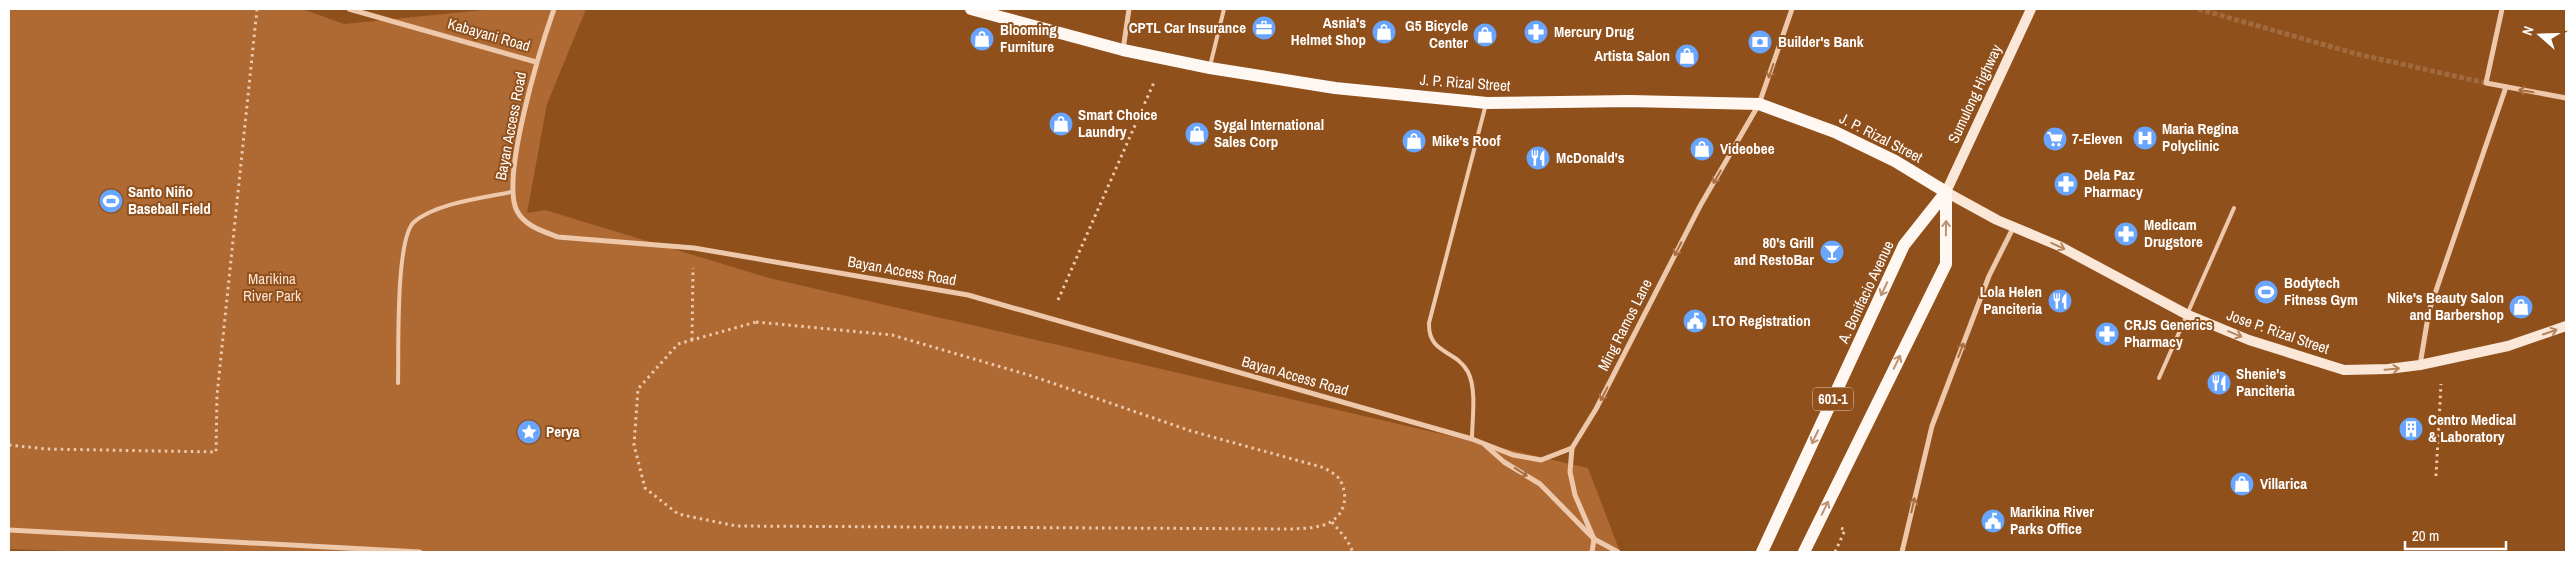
<svg xmlns="http://www.w3.org/2000/svg" width="2575" height="561" viewBox="0 0 2575 561" font-family="'Archivo Narrow',sans-serif">
	<style>
		.green { fill: #af6933 }
		.lines { fill: none; stroke-linecap: round; stroke-linejoin: round }
		.street-tunnel { stroke: #a16a3e; stroke-width: 5; stroke-dasharray: 5 2.5; stroke-linecap: butt }
		.path { stroke: #eec8ab; stroke-width: 3; stroke-dasharray: 2.5 4; stroke-linecap: butt }
		.lane { stroke: #eec8ab; stroke-width: 4 }
		.street { stroke: #eec8ab; stroke-width: 5 }
		.secondary { stroke: #fae7d8; stroke-width: 10 }
		.primary { stroke: #fff8f2; stroke-width: 12 }
		.oneway { stroke: #a86e40 }
		.oneway2 { stroke: #bc9372 }
		.oneway3 { stroke: #b5855e }
		.labels { text-anchor: middle; stroke-width: 4; stroke-linejoin: round; paint-order: stroke }
		.shield { fill: #90501c; stroke: #decabb; stroke-width: 1 }
		.shield-label { font-size: 14px; font-weight: bold; fill: #fff }
		.poi-label { font-size: 15px; font-weight: bold; fill: #fff; stroke: #90501c; text-anchor: start }
		.street-label { font-size: 15px; fill: #fff; stroke: #90501c }
		.park-label { font-size: 15px; fill: #fae3d1; stroke: #90501c }
	</style>
	<rect width="100%" height="100%" fill="#90501c"/>
	<path class="green" d="M9,9H302L344,24L494,9H586L547,104L527,213L545,210L769,278L1588,468L1620,552H95L9,549Z"/>
	<g class="lines">
		<path class="street-tunnel" d="M2198,9L2357,54L2486,83"/>
		<g class="path">
			<path d="M1058,300L1155,80"/>
			<path d="M756,322L892,335L1032,376L1191,431L1325,468C1329,471 1337,475 1340,480C1348,494 1346,512 1332,521C1322,528 1306,528 1294,529L736,526L678,514L645,488L634,445L638,389L678,344Z"/>
			<path d="M692,340L693,268"/>
			<path d="M9,445L46,449L216,452L217,395L257,9"/>
			<path d="M2436,476L2441,384"/>
			<path d="M1332,522L1347,540L1353,552"/>
			<path d="M1835,552L1845,530L1841,528"/>
		</g>
		<g class="lane">
			<path d="M1210,66L1224,9"/>
			<path d="M2159,378L2234,208"/>
			<path d="M398,383C399,354 395,239 414,222C436,203 483,198 511,192"/>
			<path d="M1472,439C1472,419 1477,390 1468,372C1456,349 1428,355 1429,323L1486,104"/>
		</g>
		<g class="street">
			<path d="M349,9L536,62"/>
			<path d="M554,9C541,46 500,178 517,211C525,226 542,231 558,237L694,248L968,295L1472,439L1513,455L1541,460L1572,448"/>
			<path d="M2502,9L2486,83L2566,98"/>
			<path d="M1123,50L1129,9"/>
			<path d="M2420,365L2429,311L2506,87"/>
			<path d="M1485,445L1504,462L1540,484L1594,539L1618,552"/>
			<path d="M9,530L420,552"/>
			<path d="M1594,539L1575,495L1570,472L1572,448L1596,409L1700,206L1759,104L1792,9"/>
			<path d="M1592,552L1594,539"/>
			<path d="M1902,552L1932,426L1989,276L2013,228"/>
		</g>
		<path class="secondary" d="M2031,9L1946,192L1997,220L2059,246L2186,314L2249,340L2344,370L2388,369L2420,365L2508,346L2566,326"/>
		<g class="primary">
			<path d="M971,9L1123,50L1210,68L1335,88L1487,103L1630,101L1759,104L1835,132L1895,161L1946,192"/>
			<path d="M1762,552L1904,245L1946,192"/>
			<path d="M1804,552L1946,264V192"/>
		</g>
	</g>
	<defs><path id="oneway-shaft" d="M-6 0H5M1.5-3L5.5 0L1.5 3" fill="none" stroke-width="1.6" stroke-linecap="round" stroke-linejoin="round" transform="scale(1.25)"/></defs>
	<g class="oneway">
		<use href="#oneway-shaft" transform="translate(1771 71) rotate(109)"/>
		<use href="#oneway-shaft" transform="translate(2526 91) rotate(-170)"/>
		<use href="#oneway-shaft" transform="translate(1717 177) rotate(120)"/>
		<use href="#oneway-shaft" transform="translate(1678 249) rotate(117)"/>
		<use href="#oneway-shaft" transform="translate(1961 350) rotate(-69)"/>
		<use href="#oneway-shaft" transform="translate(1604 394) rotate(118)"/>
		<use href="#oneway-shaft" transform="translate(1521 472) rotate(34)"/>
		<use href="#oneway-shaft" transform="translate(1913 505) rotate(-77)"/>
	</g>
	<g class="oneway2">
		<use href="#oneway-shaft" transform="translate(1946 228) rotate(-89)"/>
		<use href="#oneway-shaft" transform="translate(1884 289) rotate(115)"/>
		<use href="#oneway-shaft" transform="translate(1897 362) rotate(-64)"/>
		<use href="#oneway-shaft" transform="translate(1815 437) rotate(115)"/>
		<use href="#oneway-shaft" transform="translate(1825 508) rotate(-64)"/>
	</g>
	<g class="oneway3">
		<use href="#oneway-shaft" transform="translate(2058 246) rotate(25)"/>
		<use href="#oneway-shaft" transform="translate(2550 332) rotate(-19)"/>
		<use href="#oneway-shaft" transform="translate(2235 334) rotate(22)"/>
		<use href="#oneway-shaft" transform="translate(2392 369) rotate(-5)"/>
	</g>
	<defs>
		<symbol id="office-disc" viewBox="-11 -11 22 22"><circle r="9.5" fill="#68a5ff" stroke="#90501c"/><path d="M-6-3h4V-5.5h4V-3h4V5H-6ZM-1-4.5V-3h2v-1.5ZM-6 0V1H6V0Z" fill="#fff"/></symbol>
		<symbol id="shop-disc" viewBox="-11 -11 22 22"><circle r="9.5" fill="#68a5ff" stroke="#90501c"/><path d="M-5-2.5h2.3a2.7 3.5 0 0 1 5.4 0H5L5.5 6h-11ZM-1.5-2.5h3a1.5 2.3 0 0 0-3 0Z" fill="#fff"/></symbol>
		<symbol id="pharmacy-disc" viewBox="-11 -11 22 22"><circle r="9.5" fill="#68a5ff" stroke="#90501c"/><path d="M-2-6h4v4h4v4h-4v4h-4v-4h-4v-4h4Z" fill="#fff"/></symbol>
		<symbol id="bank-disc" viewBox="-11 -11 22 22"><circle r="9.5" fill="#68a5ff" stroke="#90501c"/><path d="M-6-4H6V4H-6ZM0-2.3a2.3 2.3 0 1 0 0 4.6a2.3 2.3 0 1 0 0-4.6Z" fill="#fff"/></symbol>
		<symbol id="hospital-disc" viewBox="-11 -11 22 22"><circle r="9.5" fill="#68a5ff" stroke="#90501c"/><path d="M-5-5h3v3.5h4V-5h3V5h-3V1.5h-4V5h-3Z" fill="#fff"/></symbol>
		<symbol id="supermarket-disc" viewBox="-11 -11 22 22"><circle r="9.5" fill="#68a5ff" stroke="#90501c"/><path d="M-6-5.5h2.5l.6 2H6L4.5 2H-2.5L-4.4-4H-6ZM-1.5 3.2a1.3 1.3 0 1 0 .1 0ZM3 3.2a1.3 1.3 0 1 0 .1 0Z" fill="#fff"/></symbol>
		<symbol id="restaurant-disc" viewBox="-11 -11 22 22"><circle r="9.5" fill="#68a5ff" stroke="#90501c"/><path d="M-5-6h1v4h1v-4h1v4h1v-4h1v5L-1.5 .5V6h-2V.5L-5-1ZM5-6V6H3V1.5H1.5Q1.5-4 5-6Z" fill="#fff"/></symbol>
		<symbol id="stadium-disc" viewBox="-11 -11 22 22"><circle r="9.5" fill="#68a5ff" stroke="#90501c"/><path d="M0-5a6.5 5 0 1 0 0 10a6.5 5 0 1 0 0-10ZM-3.5-1.8h7v3.6h-7Z" fill="#fff"/></symbol>
		<symbol id="bar-disc" viewBox="-11 -11 22 22"><circle r="9.5" fill="#68a5ff" stroke="#90501c"/><path d="M-6-5H6L.8 .8V4.5H3.5V6h-7V4.5H-.8V.8Z" fill="#fff"/></symbol>
		<symbol id="civic-disc" viewBox="-11 -11 22 22"><circle r="9.5" fill="#68a5ff" stroke="#90501c"/><path d="M-.6-6.5H3V-4.5H.6V-3L4-1V1h2V6H-6V1h2V-1L-.6-3ZM-1.2 2.5V6h2.4V2.5Z" fill="#fff"/></symbol>
		<symbol id="building-disc" viewBox="-11 -11 22 22"><circle r="9.5" fill="#68a5ff" stroke="#90501c"/><path d="M-4-6H4V6H1V3H-1V6H-4ZM-2.5-4.3h1.7v1.8h-1.7ZM.8-4.3h1.7v1.8H.8ZM-2.5-1h1.7V.8h-1.7ZM.8-1h1.7V.8H.8Z" fill="#fff"/></symbol>
		<symbol id="sight-disc" viewBox="-11 -11 22 22"><circle r="9.5" fill="#68a5ff" stroke="#90501c"/><path d="M0-6L1.8-2.2L6-1.7L2.9 1.2L3.7 5.4L0 3.3L-3.7 5.4L-2.9 1.2L-6-1.7L-1.8-2.2Z" fill="#fff"/></symbol>
	</defs>
	<g fill-rule="evenodd">
		<use href="#office-disc" x="1250" y="14" width="28" height="28"/>
		<use href="#shop-disc" x="1370" y="18" width="28" height="28"/>
		<use href="#pharmacy-disc" x="1522" y="18" width="28" height="28"/>
		<use href="#shop-disc" x="1471" y="21" width="28" height="28"/>
		<use href="#shop-disc" x="968" y="25" width="28" height="28"/>
		<use href="#bank-disc" x="1746" y="28" width="28" height="28"/>
		<use href="#shop-disc" x="1673" y="42" width="28" height="28"/>
		<use href="#shop-disc" x="1047" y="110" width="28" height="28"/>
		<use href="#shop-disc" x="1183" y="120" width="28" height="28"/>
		<use href="#hospital-disc" x="2131" y="124" width="28" height="28"/>
		<use href="#supermarket-disc" x="2041" y="125" width="28" height="28"/>
		<use href="#shop-disc" x="1400" y="127" width="28" height="28"/>
		<use href="#shop-disc" x="1688" y="135" width="28" height="28"/>
		<use href="#restaurant-disc" x="1524" y="144" width="28" height="28"/>
		<use href="#pharmacy-disc" x="2052" y="170" width="28" height="28"/>
		<use href="#stadium-disc" x="97" y="187" width="28" height="28"/>
		<use href="#pharmacy-disc" x="2112" y="220" width="28" height="28"/>
		<use href="#bar-disc" x="1818" y="238" width="28" height="28"/>
		<use href="#stadium-disc" x="2252" y="278" width="28" height="28"/>
		<use href="#restaurant-disc" x="2046" y="287" width="28" height="28"/>
		<use href="#shop-disc" x="2507" y="293" width="28" height="28"/>
		<use href="#civic-disc" x="1681" y="307" width="28" height="28"/>
		<use href="#pharmacy-disc" x="2093" y="320" width="28" height="28"/>
		<use href="#restaurant-disc" x="2205" y="369" width="28" height="28"/>
		<use href="#building-disc" x="2397" y="415" width="28" height="28"/>
		<use href="#sight-disc" x="515" y="418" width="28" height="28"/>
		<use href="#shop-disc" x="2228" y="470" width="28" height="28"/>
		<use href="#civic-disc" x="1979" y="507" width="28" height="28"/>
	</g>
	<g class="labels">
		<rect class="shield" x="1813" y="387.5" width="40" height="23" rx="4"/>
		<g class="shield-label">
			<text x="1833" y="404">601-1</text>
		</g>
		<g class="poi-label">
			<text x="1366" y="28" text-anchor="end">Asnia's<tspan x="1366" dy="17">Helmet Shop</tspan></text>
			<text x="1468" y="31" text-anchor="end">G5 Bicycle<tspan x="1468" dy="17">Center</tspan></text>
			<text x="1246" y="33" text-anchor="end">CPTL Car Insurance</text>
			<text x="1000" y="35">Blooming<tspan x="1000" dy="17">Furniture</tspan></text>
			<text x="1554" y="37">Mercury Drug</text>
			<text x="1778" y="47">Builder's Bank</text>
			<text x="1670" y="61" text-anchor="end">Artista Salon</text>
			<text x="1078" y="120">Smart Choice<tspan x="1078" dy="17">Laundry</tspan></text>
			<text x="1214" y="130">Sygal International<tspan x="1214" dy="17">Sales Corp</tspan></text>
			<text x="2162" y="134">Maria Regina<tspan x="2162" dy="17">Polyclinic</tspan></text>
			<text x="2072" y="144">7-Eleven</text>
			<text x="1432" y="146">Mike's Roof</text>
			<text x="1720" y="154">Videobee</text>
			<text x="1556" y="163">McDonald's</text>
			<text x="2084" y="180">Dela Paz<tspan x="2084" dy="17">Pharmacy</tspan></text>
			<text x="128" y="197">Santo Niño<tspan x="128" dy="17">Baseball Field</tspan></text>
			<text x="2144" y="230">Medicam<tspan x="2144" dy="17">Drugstore</tspan></text>
			<text x="1814" y="248" text-anchor="end">80's Grill<tspan x="1814" dy="17">and RestoBar</tspan></text>
			<text x="2284" y="288">Bodytech<tspan x="2284" dy="17">Fitness Gym</tspan></text>
			<text x="2042" y="297" text-anchor="end">Lola Helen<tspan x="2042" dy="17">Panciteria</tspan></text>
			<text x="2504" y="303" text-anchor="end">Nike's Beauty Salon<tspan x="2504" dy="17">and Barbershop</tspan></text>
			<text x="1712" y="326">LTO Registration</text>
			<text x="2124" y="330">CRJS Generics<tspan x="2124" dy="17">Pharmacy</tspan></text>
			<text x="2236" y="379">Shenie's<tspan x="2236" dy="17">Panciteria</tspan></text>
			<text x="2428" y="425">Centro Medical<tspan x="2428" dy="17">&amp; Laboratory</tspan></text>
			<text x="546" y="437">Perya</text>
			<text x="2260" y="489">Villarica</text>
			<text x="2010" y="517">Marikina River<tspan x="2010" dy="17">Parks Office</tspan></text>
		</g>
		<g class="street-label">
			<text transform="translate(489 35) rotate(16)" y="5">Kabayani Road</text>
			<text transform="translate(1465 83) rotate(4)" y="5">J. P. Rizal Street</text>
			<text transform="translate(1975 94) rotate(-65)" y="5">Sumulong Highway</text>
			<text transform="translate(511 126) rotate(-79)" y="5">Bayan Access Road</text>
			<text transform="translate(1881 138) rotate(27)" y="5">J. P. Rizal Street</text>
			<text transform="translate(902 271) rotate(10)" y="5">Bayan Access Road</text>
			<text transform="translate(1866 292) rotate(-65)" y="5">A. Bonifacio Avenue</text>
			<text transform="translate(1625 325) rotate(-63)" y="5">Ming Ramos Lane</text>
			<text transform="translate(2278 332) rotate(19)" y="5">Jose P. Rizal Street</text>
			<text transform="translate(1295 376) rotate(16)" y="5">Bayan Access Road</text>
		</g>
		<g class="park-label">
			<text x="272" y="284">Marikina<tspan x="272" dy="17">River Park</tspan></text>
		</g>
	</g>
	<rect width="2575" height="561" fill="none" stroke="#ffffff" stroke-width="20"/>
	<g transform="translate(2540 35) rotate(290)" stroke="#90501c" stroke-width="4" paint-order="stroke">
	<path d="M0-4L9 19L0 12L-9 19Z" fill="#ffffff"/>
	<text y="-8" font-size="14" font-weight="bold" text-anchor="middle" fill="#ffffff">N</text>
	</g>
	<path d="M2405 541v8h101v-8" fill="none" stroke="#ffffff" stroke-width="2.5"/>
	<text x="2412" y="541" font-size="15" fill="#ffffff" stroke="#90501c" stroke-width="4" paint-order="stroke">20 m</text>
</svg>
